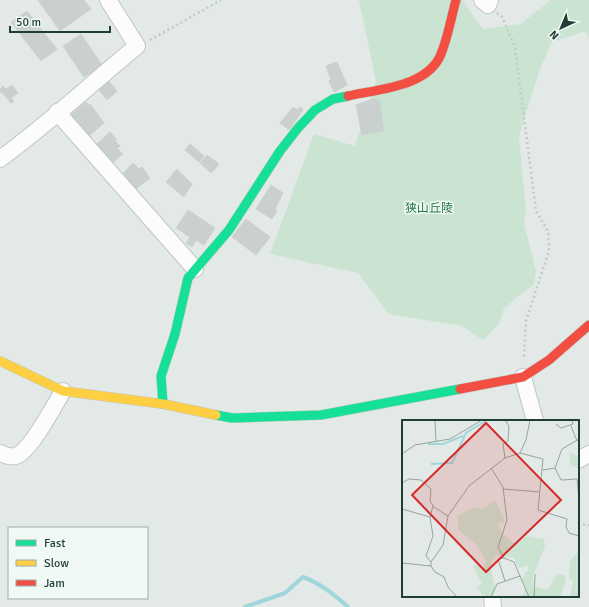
<svg xmlns="http://www.w3.org/2000/svg" width="589" height="607" viewBox="0 0 589 607" font-family="Signika,'Noto Sans JP',sans-serif">
	<style>
		.green { fill: #cae4d1 }
		.lines { fill: none; stroke-linecap: round; stroke-linejoin: round }
		.stream { stroke: #9fd6dc; stroke-width: 4 }
		.building { fill: #cad0cd; stroke: #ccd2cf }
		.street-casing { stroke: #c0c6c3; stroke-width: 18 }
		.fast-casing { stroke: #bec7c3; stroke-width: 10 }
		.slow-casing { stroke: #bec7c3; stroke-width: 10 }
		.jam-casing { stroke: #bec7c3; stroke-width: 10 }
		.path { stroke: #c0cac6; stroke-width: 2.5; stroke-dasharray: 2 3; stroke-linecap: butt }
		.street { stroke: #fbfcfb; stroke-width: 16 }
		.fast { stroke: #16e098; stroke-width: 9 }
		.slow { stroke: #ffcf43; stroke-width: 9 }
		.jam { stroke: #f24e42; stroke-width: 9 }
		.labels { text-anchor: middle; stroke-width: 3; stroke-linejoin: round; paint-order: stroke }
		.park-label { font-size: 12px; fill: #257942; stroke: #f1f9f4 }
		.inset-river { fill: none; stroke: #9fd6dc; stroke-width: 2 }
		.inset-road { fill: none; stroke: #95a59f; stroke-width: 1 }
		.view { fill: #d62828; fill-opacity: 0.15; stroke: #d62828; stroke-width: 2 }
		.inset-edge { fill: none; stroke: #1f3e35; stroke-width: 2 }
	</style>
	<rect width="100%" height="100%" fill="#e3e9e6"/>
	<path class="green" d="M359,0H462L483,29L521,24L551,0H589V38L586,31L552,42L540,69L519,136L526,212L524,224L536,271L534,284L504,308L499,324L483,340L462,326L389,314L358,273L270,254L314,134L355,146L376,81Z"/>
	<g class="lines">
		<path class="stream" d="M245,607L285,593L303,577C320,583 334,594 348,607"/>
	</g>
	<g class="building">
		<path d="M38,0H84L91,9L60,31Z"/>
		<path d="M27,11L57,49L41,61L11,22Z"/>
		<path d="M81,34L102,65L84,77L63,46Z"/>
		<path d="M337,62L347,85L334,92L329,81L331,80L326,66Z"/>
		<path d="M107,79L117,91L107,100L98,89Z"/>
		<path d="M12,85L18,93L11,98L14,101L11,103L2,92H0V89L3,86L6,89Z"/>
		<path d="M376,98L377,101L379,100L384,131L362,135L356,105Z"/>
		<path d="M86,102L89,106L90,104L104,123L89,136L71,115Z"/>
		<path d="M293,107L297,110L300,107L303,110L289,130L280,123Z"/>
		<path d="M110,132L117,140L115,141L120,146L117,148L123,154L111,164L95,146Z"/>
		<path d="M190,144L204,156L199,162L185,150Z"/>
		<path d="M207,155L219,164L211,173L200,163Z"/>
		<path d="M133,163L139,169L142,167L150,178L133,191L121,176Z"/>
		<path d="M177,169L192,184L184,197L166,182Z"/>
		<path d="M271,185L283,193L275,209L277,210L272,219L256,209Z"/>
		<path d="M188,210L215,228L204,245L196,240L192,247L186,243L190,237L176,228Z"/>
		<path d="M246,219L270,237L256,255L232,237Z"/>
	</g>
	<g class="lines">
		<defs>
			<g id="street">
				<path d="M482,0L488,5L490,0"/>
				<path d="M57,112L195,269"/>
				<path d="M0,159C48,124 91,84 137,46L108,0"/>
				<path d="M523,377L535,421"/>
				<path d="M0,453C6,456 12,458 18,455C32,448 54,406 63,391"/>
				<path d="M578,460L589,454"/>
				<path d="M492,596L493,607"/>
			</g>
			<g id="fast">
				<path d="M163,404L161,376L175,334L188,278L229,230L280,151L298,128L315,110L333,99L348,96"/>
				<path d="M216,415L232,418L321,415L460,389"/>
			</g>
			<path id="slow" d="M0,361L63,391L163,404L216,415"/>
			<g id="jam">
				<path d="M348,96C378,89 428,87 441,54C448,37 451,18 456,0"/>
				<path d="M460,389L523,377L549,360L589,325"/>
			</g>
		</defs>
		<use href="#street" class="street-casing"/>
		<use href="#fast" class="fast-casing"/>
		<use href="#slow" class="slow-casing"/>
		<use href="#jam" class="jam-casing"/>
		<g class="path">
			<path d="M497,13L502,17L515,47L536,211L548,231L549,251L526,321L524,357"/>
			<path d="M150,40L221,0"/>
			<path d="M578,524L589,525"/>
		</g>
		<use href="#street" class="street"/>
		<use href="#fast" class="fast"/>
		<use href="#slow" class="slow"/>
		<use href="#jam" class="jam"/>
	</g>
	<g class="labels">
		<g class="park-label">
			<text x="429" y="212">狭山丘陵</text>
		</g>
	</g>
	<g transform="translate(402 420)">
		<rect width="177" height="177" fill="#e3e9e6"/>
		<path d="M168,32L177,37V49L168,44ZM93,80L103,101L96,104L101,115L114,124L124,116L142,119L143,126L131,156V166L145,170L155,154L162,155L164,161L159,174L160,177H115L122,174L123,166L119,158L122,156L123,152L126,151V145L117,148L112,138L94,135L90,140L89,150L93,169L88,177H82L77,170L75,167L80,163L71,147L73,144L81,147L84,142L76,126L56,109V96L71,87L80,89ZM177,131V177H168L171,161L167,158L168,141Z" fill="#cae4d1"/>
		<path class="inset-river" d="M26,24H41L61,16M29,44L50,43L64,13L85,0"/>
		<path class="inset-road" d="M33,0L34,22M103,0L107,6L106,21L101,24L103,38M154,4L159,8L171,4L170,0M169,6L175,21M118,33L124,20L128,0M0,34L13,25L48,19L80,0M89,48L101,67L105,100L96,127L102,138L112,142L127,177M153,48L159,60L175,59L177,78M141,50L153,48L160,29L177,19M0,63L7,59L19,60L29,69L28,81L32,87L46,96M101,69L138,72M0,89L28,97L31,86M28,97L31,116L24,136L29,142M102,138L96,139L103,161M0,143L29,146L33,152L42,157L46,167L55,177M29,146V142L41,125L46,96L67,66L103,38L118,33L141,39L136,90L165,99L164,107L167,113L177,116M89,177L95,164L118,156M132,177L133,154"/>
		<path class="view" d="M84,3L159,80L84,152L10,75Z"/>
		<rect width="177" height="177" class="inset-edge"/>
	</g>
	<rect x="8" y="527" width="140" height="72" fill="#f1f9f4" stroke="#9daea8"/>
	<rect x="16" y="540" width="20" height="6" fill="#16e098" stroke="#9daea8"/>
	<text x="44" y="547" font-size="12" fill="#1f3e35">Fast</text>
	<rect x="16" y="560" width="20" height="6" fill="#ffcf43" stroke="#9daea8"/>
	<text x="44" y="567" font-size="12" fill="#1f3e35">Slow</text>
	<rect x="16" y="580" width="20" height="6" fill="#f24e42" stroke="#9daea8"/>
	<text x="44" y="587" font-size="12" fill="#1f3e35">Jam</text>
	<g transform="translate(561 28) rotate(224)" stroke="#f1f9f4" stroke-width="3" paint-order="stroke">
	<path d="M0-3L7 15L0 10L-7 15Z" fill="#1f3e35"/>
	<text y="-6" font-size="11" font-weight="bold" text-anchor="middle" fill="#1f3e35">N</text>
	</g>
	<path d="M10 26v6h100v-6" fill="none" stroke="#1f3e35" stroke-width="2"/>
	<text x="16" y="26" font-size="12" fill="#1f3e35" stroke="#f1f9f4" stroke-width="3" paint-order="stroke">50 m</text>
</svg>
